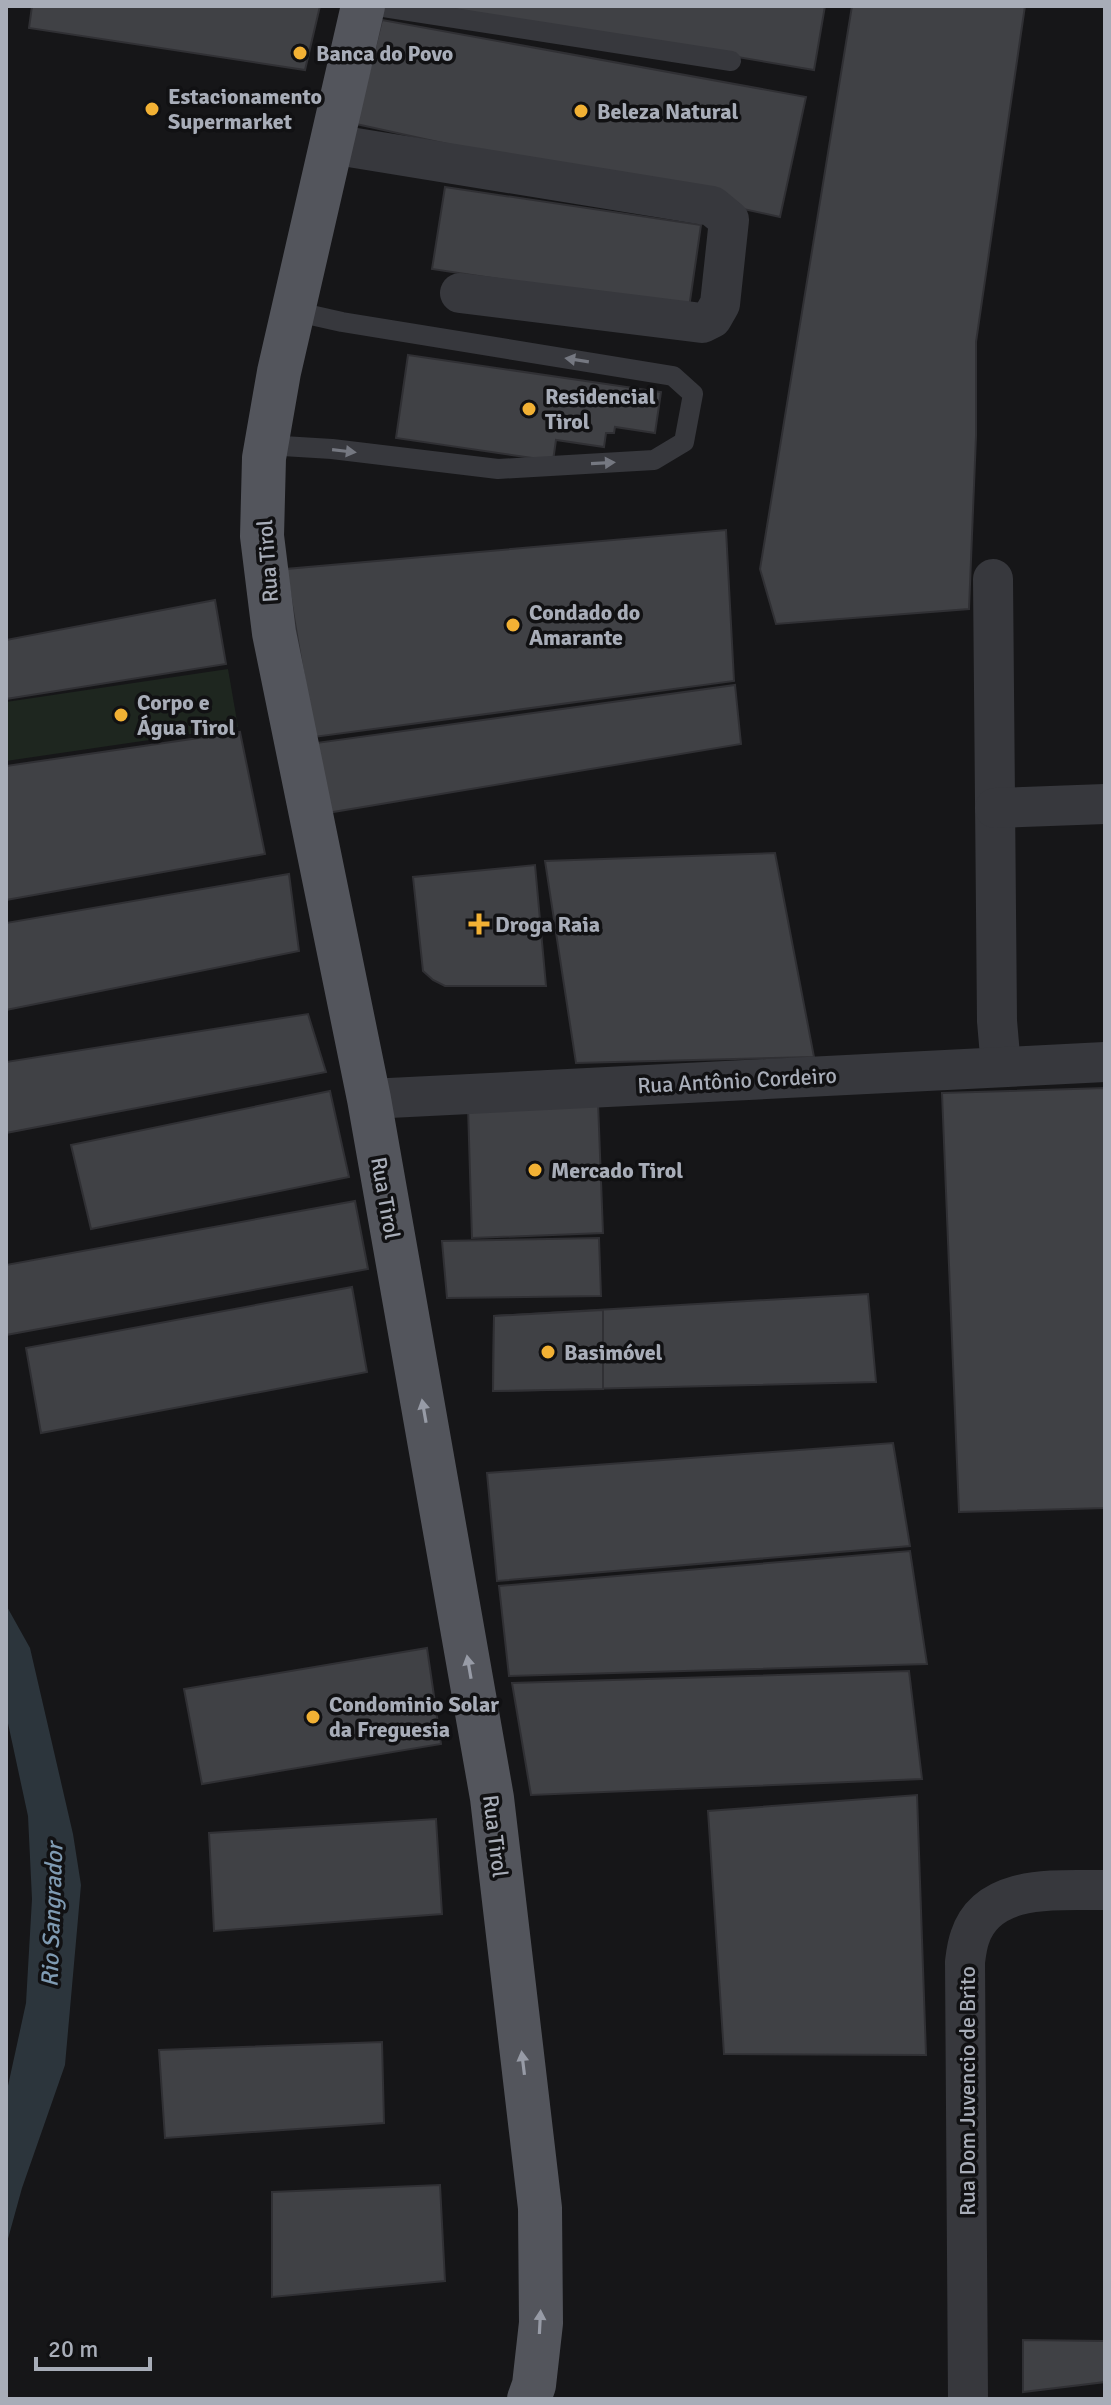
<svg xmlns="http://www.w3.org/2000/svg" width="1111" height="2405" viewBox="0 0 1111 2405" font-family="Signika,sans-serif">
	<style>
		.green { fill: #1e261f }
		.water { fill: #2c353c }
		.building { fill: #404145; stroke: #303034; stroke-width: 2 }
		.lines { fill: none; stroke-linecap: round; stroke-linejoin: round }
		.service { stroke: #37383d; stroke-width: 20 }
		.minor { stroke: #37383d; stroke-width: 40 }
		.primary { stroke: #53555c; stroke-width: 44 }
		.oneway { fill: #757881 }
		.oneway2 { fill: #979ba6 }
		.poi-dot { fill: #f2b134; stroke: #111113; stroke-width: 3 }
		.labels { text-anchor: middle; stroke-width: 7; stroke-linejoin: round; paint-order: stroke }
		.poi-label { font-size: 22px; font-weight: bold; fill: #a8adb8; stroke: #111113; text-anchor: start }
		.street-label { font-size: 22px; fill: #a8adb8; stroke: #111113 }
		.water-label { font-size: 24px; font-style: italic; fill: #7f9bb3; stroke: #111113 }
	</style>
	<rect width="100%" height="100%" fill="#161618"/>
	<path class="green" d="M228,669L238,727L6,761V702Z"/>
	<path class="water" d="M6,1605L30,1648L73,1834L81,1885L65,2065L22,2188L6,2246V2095L26,2003L32,1899L28,1816L6,1714Z"/>
	<g class="building">
		<path d="M32,6H320L305,70L29,28Z"/>
		<path d="M435,6H825L814,70Z"/>
		<path d="M852,6H1025L976,342V436L969,609L776,624L760,569Z"/>
		<path d="M382,20L806,97L780,217L356,124Z"/>
		<path d="M445,187L701,225L689,308L432,269Z"/>
		<path d="M408,355L661,392L655,433L615,427L614,433H606L604,447L556,440L553,461L396,438Z"/>
		<path d="M726,530L734,681L314,737L286,569Z"/>
		<path d="M215,600L226,664L6,699V640Z"/>
		<path d="M735,685L741,744L327,813L316,743Z"/>
		<path d="M240,732L265,854L6,900V766Z"/>
		<path d="M775,853L814,1057L576,1063L545,861Z"/>
		<path d="M535,865L546,986H445L433,980L423,971L413,877Z"/>
		<path d="M289,874L299,951L6,1010V923Z"/>
		<path d="M308,1014L326,1072L6,1133V1062Z"/>
		<path d="M1105,1088V1508L959,1512L942,1093Z"/>
		<path d="M330,1091L349,1177L91,1229L71,1145Z"/>
		<path d="M598,1102L603,1233L472,1238L468,1107Z"/>
		<path d="M355,1201L368,1269L6,1335V1265Z"/>
		<path d="M599,1238L601,1296L447,1298L442,1241Z"/>
		<path d="M352,1287L367,1372L41,1433L26,1348Z"/>
		<path d="M868,1294L876,1382L493,1391L494,1316Z"/>
		<path d="M603,1310V1389L493,1391L494,1316Z"/>
		<path d="M893,1443L910,1546L497,1581L487,1473Z"/>
		<path d="M910,1551L927,1664L509,1676L499,1586Z"/>
		<path d="M427,1648L441,1744L202,1784L184,1689Z"/>
		<path d="M909,1671L922,1779L531,1795L512,1683Z"/>
		<path d="M917,1795L926,2055L724,2054L708,1811Z"/>
		<path d="M436,1819L442,1914L214,1931L209,1833Z"/>
		<path d="M382,2042L384,2123L165,2138L159,2050Z"/>
		<path d="M440,2185L445,2281L272,2297V2192Z"/>
		<path d="M1023,2340L1105,2341V2382L1023,2392Z"/>
	</g>
	<g class="lines">
		<g class="service">
			<path d="M377,6L731,61"/>
			<path d="M266,445L332,449L498,469L654,460L684,442L693,394L673,376L342,322L293,311"/>
		</g>
		<g class="minor">
			<path d="M331,144L712,206L729,220L720,304L712,318L702,323L460,293"/>
			<path d="M993,579L997,1021L1001,1067"/>
			<path d="M995,808L1105,804"/>
			<path d="M369,1099L1105,1062"/>
			<path d="M968,2399L965,1962C966,1954 967,1945 970,1937C988,1882 1060,1891 1105,1890"/>
		</g>
		<path class="primary" d="M363,6L279,372L264,458L262,536L274,633L369,1099L492,1798L540,2208L541,2323L534,2385L529,2399"/>
	</g>
	<defs><path id="oneway-solid" d="M-6-.8H1V-3.2L6.5 0L1 3.2V.8H-6Z" transform="scale(2)"/></defs>
	<g class="oneway">
		<use href="#oneway-solid" transform="translate(577 360) rotate(-171)"/>
		<use href="#oneway-solid" transform="translate(344 451) rotate(7)"/>
		<use href="#oneway-solid" transform="translate(603 463) rotate(-3)"/>
	</g>
	<g class="oneway2">
		<use href="#oneway-solid" transform="translate(424 1411) rotate(-100)"/>
		<use href="#oneway-solid" transform="translate(469 1667) rotate(-100)"/>
		<use href="#oneway-solid" transform="translate(523 2063) rotate(-97)"/>
		<use href="#oneway-solid" transform="translate(540 2322) rotate(-87)"/>
	</g>
	<g class="poi-dot">
		<circle cx="300" cy="53" r="8"/>
		<circle cx="152" cy="109" r="8"/>
		<circle cx="581" cy="111" r="8"/>
		<circle cx="529" cy="409" r="8"/>
		<circle cx="513" cy="625" r="8"/>
		<circle cx="121" cy="715" r="8"/>
		<path d="M475 912h8v8h8v8h-8v8h-8v-8h-8v-8h8z"/>
		<circle cx="535" cy="1170" r="8"/>
		<circle cx="548" cy="1352" r="8"/>
		<circle cx="313" cy="1717" r="8"/>
	</g>
	<g class="labels">
		<g class="poi-label">
			<text x="316" y="61">Banca do Povo</text>
			<text x="168" y="104">Estacionamento<tspan x="168" dy="25">Supermarket</tspan></text>
			<text x="597" y="119">Beleza Natural</text>
			<text x="545" y="404">Residencial<tspan x="545" dy="25">Tirol</tspan></text>
			<text x="529" y="620">Condado do<tspan x="529" dy="25">Amarante</tspan></text>
			<text x="137" y="710">Corpo e<tspan x="137" dy="25">Água Tirol</tspan></text>
			<text x="495" y="932">Droga Raia</text>
			<text x="551" y="1178">Mercado Tirol</text>
			<text x="564" y="1360">Basimóvel</text>
			<text x="329" y="1712">Condominio Solar<tspan x="329" dy="25">da Freguesia</tspan></text>
		</g>
		<g class="street-label">
			<text transform="translate(267 561) rotate(-94)" y="8">Rua Tirol</text>
			<text transform="translate(737 1080) rotate(-3)" y="8">Rua Antônio Cordeiro</text>
			<text transform="translate(386 1198) rotate(80)" y="8">Rua Tirol</text>
			<text transform="translate(496 1836) rotate(83)" y="8">Rua Tirol</text>
			<text transform="translate(967 2091) rotate(-90)" y="8">Rua Dom Juvencio de Brito</text>
		</g>
		<g class="water-label">
			<text transform="translate(52 1915) rotate(-88)" y="8">Rio Sangrador</text>
		</g>
	</g>
	<rect width="1111" height="2405" fill="none" stroke="#a8adb8" stroke-width="16"/>
	<path d="M36 2357v12h114v-12" fill="none" stroke="#a8adb8" stroke-width="4"/>
	<text x="48" y="2357" font-size="24" fill="#a8adb8" stroke="#111113" stroke-width="6" paint-order="stroke">20 m</text>
</svg>
